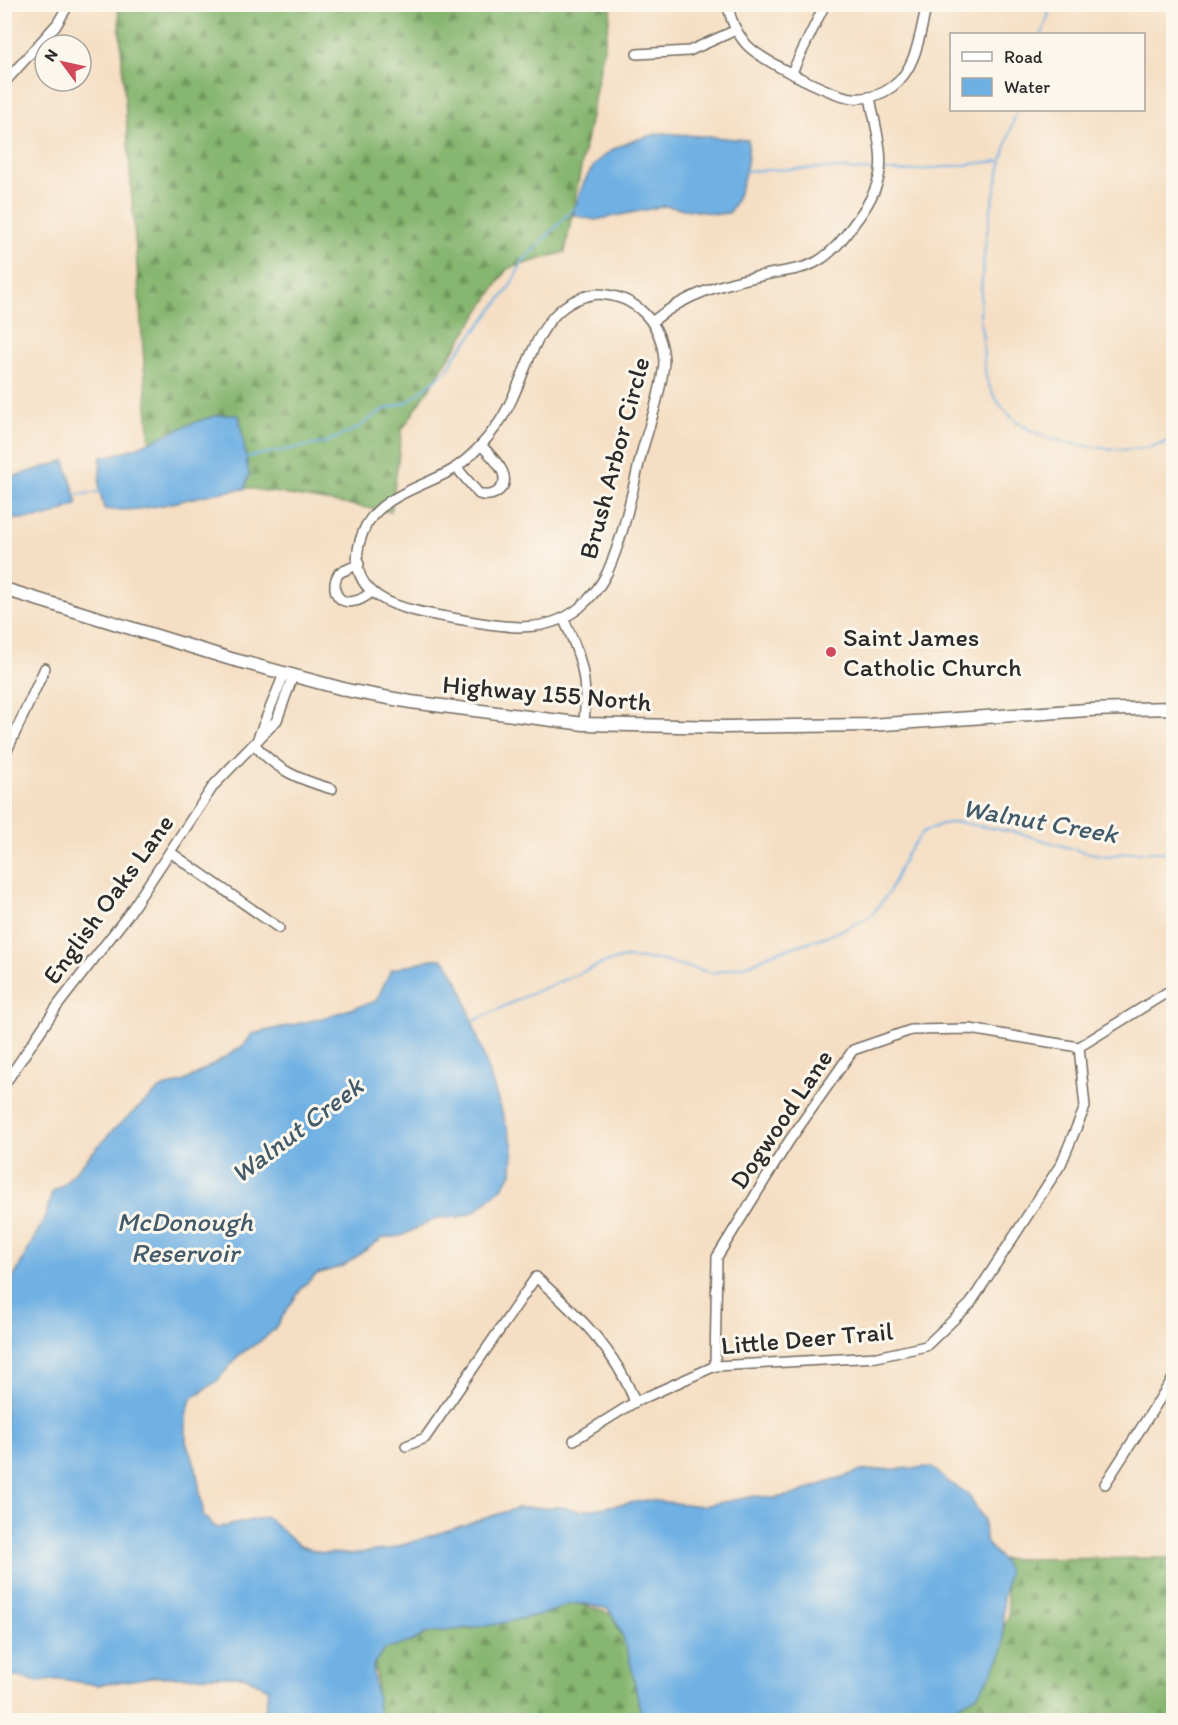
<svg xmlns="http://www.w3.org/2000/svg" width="1178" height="1725" viewBox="0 0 1178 1725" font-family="Itim,sans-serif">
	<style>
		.forest { fill: url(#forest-firs); stroke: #58704d; stroke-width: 1.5 }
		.water { fill: #6fb0e3; stroke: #4d6e87; stroke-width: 1.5 }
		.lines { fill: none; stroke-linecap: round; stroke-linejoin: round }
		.stream { stroke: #6fb0e3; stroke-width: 2 }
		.minor-casing { stroke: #726a60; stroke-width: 12 }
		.secondary-casing { stroke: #726a60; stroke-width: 15 }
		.minor { stroke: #fff; stroke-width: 9 }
		.secondary { stroke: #fff; stroke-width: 12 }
		.poi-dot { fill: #d1495b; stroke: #fbf7ec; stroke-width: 2 }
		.labels { text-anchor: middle; stroke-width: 6; stroke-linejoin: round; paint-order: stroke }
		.street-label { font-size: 26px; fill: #2b2b2b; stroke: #fbf7ec }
		.poi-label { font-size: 26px; fill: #2b2b2b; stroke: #fbf7ec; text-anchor: start }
		.water-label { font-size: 27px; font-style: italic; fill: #435a6b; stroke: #fbf7ec }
	</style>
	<defs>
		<pattern id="forest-firs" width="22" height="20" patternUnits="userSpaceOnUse" patternTransform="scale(1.5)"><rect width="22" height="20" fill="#86b66f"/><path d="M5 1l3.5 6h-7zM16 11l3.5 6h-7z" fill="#6e945b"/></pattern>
	</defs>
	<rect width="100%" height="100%" fill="#fbf7ec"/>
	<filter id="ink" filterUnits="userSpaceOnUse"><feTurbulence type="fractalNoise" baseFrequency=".0167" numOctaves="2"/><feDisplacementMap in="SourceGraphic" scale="12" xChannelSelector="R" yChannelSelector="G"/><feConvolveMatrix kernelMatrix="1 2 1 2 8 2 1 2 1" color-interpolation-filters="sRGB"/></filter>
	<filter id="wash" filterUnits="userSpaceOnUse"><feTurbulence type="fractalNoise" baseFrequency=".008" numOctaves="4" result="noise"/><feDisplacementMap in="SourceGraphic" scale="24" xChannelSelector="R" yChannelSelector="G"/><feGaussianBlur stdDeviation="1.35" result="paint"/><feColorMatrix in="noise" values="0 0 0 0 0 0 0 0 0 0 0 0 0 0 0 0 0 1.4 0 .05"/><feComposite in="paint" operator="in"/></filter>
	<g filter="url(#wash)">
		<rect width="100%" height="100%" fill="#f5dec3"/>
		<g class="forest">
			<path d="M118,5H612L565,252L507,269L402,430L391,512L152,472Z"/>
			<path d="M1173,1558V1720H847L987,1667L1009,1615L1003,1559Z"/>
			<path d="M553,1595L611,1614L633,1659L646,1720H375L377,1685L372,1642Z"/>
		</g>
		<g class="water">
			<path d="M662,133L748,140C750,161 741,196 729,213L717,214L665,206L595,220L573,215C587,159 607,145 662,133Z"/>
			<path d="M220,415H239L249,474L245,489C198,492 152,515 104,509L99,487L101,457C143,451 178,424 220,415Z"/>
			<path d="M65,461L78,504L47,517L5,520V479Z"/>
			<path d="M432,959H442L448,964L461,987L513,1146L512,1173L501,1189L474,1212L459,1217L437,1218L401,1236L383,1238L343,1266L317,1274L303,1286L275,1328L264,1339L240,1354L217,1381L191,1399L186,1416V1442L196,1468L204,1517L217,1528L266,1517L300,1546L322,1553L351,1554L390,1549L517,1508L560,1507L581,1511L647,1500L702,1506L755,1496L774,1498L793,1495L859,1471L932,1467L947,1481L967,1493L984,1520L985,1541L1004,1563L1008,1572L1003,1599L1004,1644L1001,1656L987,1681L976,1696L944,1713L918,1720H642C635,1687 629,1636 608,1609L585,1604H570L547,1613L493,1625L427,1633L411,1642L385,1649L374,1663L373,1673L380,1720H261L266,1707L268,1689L244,1676L152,1677L98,1685L61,1679L39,1682L10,1675L5,1668V1283L14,1277L46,1215L52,1192L63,1185L114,1129L160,1089L185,1081L227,1056L245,1044L252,1034L319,1019L376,1001L391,970Z"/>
		</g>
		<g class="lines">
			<g class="stream">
				<path d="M1042,34L1052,4"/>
				<path d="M1017,110C994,178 981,247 980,319C980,326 983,334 983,341C984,358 983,375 991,390C1008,424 1041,439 1075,444C1109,450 1142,454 1174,439"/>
				<path d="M744,171L820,168L877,171"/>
				<path d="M883,171H908L999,161"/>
				<path d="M247,457L324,443L356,429L383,410L408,402L448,369L455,356L508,290L523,261L575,207"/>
				<path d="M75,495L100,492"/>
				<path d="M470,1023L528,995L604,963L625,958L659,960L713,973L751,964L771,954L836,933L871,916L888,894L907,853L923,832L942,824L957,822L1018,833L1080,851L1107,856L1133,852H1174"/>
			</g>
		</g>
	</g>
	<g filter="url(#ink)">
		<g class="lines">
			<defs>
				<g id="minor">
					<path d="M728,4C730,20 737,34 747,45C762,61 832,96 853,98C867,99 881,95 892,87C917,69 920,32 927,4"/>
					<path d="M637,54L689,51L736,30"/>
					<path d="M792,72L825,4"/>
					<path d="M4,83L57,24L69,4"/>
					<path d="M597,294C637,295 663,324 664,363C661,393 650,423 642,451C632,491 624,536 607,573C600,587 591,598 579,608C542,638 494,625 452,618C405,610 337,600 363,532C377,496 424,487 454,469C471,457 486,441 498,424C530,379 532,302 597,294Z"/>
					<path d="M653,321C686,294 724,283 765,275C783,271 803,270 818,261C833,252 843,239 853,225C893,174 881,156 870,97"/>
					<path d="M456,467L479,494C485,496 491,496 497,492C517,478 491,456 481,445"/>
					<path d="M359,564L339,573C330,586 336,606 355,601C362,600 367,595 372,592"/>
					<path d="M563,618C582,657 588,680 584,724"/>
					<path d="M258,738L284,674"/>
					<path d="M255,745C277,771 301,780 332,789"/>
					<path d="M4,757L45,668"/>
					<path d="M170,852L279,928"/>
					<path d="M4,1085L58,1005L128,915L214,785L277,720L293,676"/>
					<path d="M715,1366L717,1257L789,1141L853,1050L911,1030L970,1029L1079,1047L1174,988"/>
					<path d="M574,1440L635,1402L715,1366L877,1357L926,1346L970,1304L1061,1164L1085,1107L1079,1047"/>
					<path d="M406,1446L425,1438L536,1277C577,1314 615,1349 635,1402"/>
					<path d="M1105,1484L1174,1377"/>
				</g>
				<path id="secondary" d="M4,589L231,659L351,691L411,702L584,724L724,727L870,725L1087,710L1174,708"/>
			</defs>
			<use href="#minor" class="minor-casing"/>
			<use href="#secondary" class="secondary-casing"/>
			<use href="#minor" class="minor"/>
			<use href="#secondary" class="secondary"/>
		</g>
	</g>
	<circle class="poi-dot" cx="831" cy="652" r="6"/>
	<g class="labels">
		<g class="street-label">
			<text transform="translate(614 458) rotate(-75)" y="9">Brush Arbor Circle</text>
			<text transform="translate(547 693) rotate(5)" y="9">Highway 155 North</text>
			<text transform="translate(108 899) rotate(-54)" y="9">English Oaks Lane</text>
			<text transform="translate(781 1119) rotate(-56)" y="9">Dogwood Lane</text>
			<text transform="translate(807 1338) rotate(-5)" y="9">Little Deer Trail</text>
		</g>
		<g class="poi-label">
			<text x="843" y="646">Saint James<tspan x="843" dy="30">Catholic Church</tspan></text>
		</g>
		<g class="water-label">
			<text transform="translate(1040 821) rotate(10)" y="9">Walnut Creek</text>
			<text transform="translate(297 1130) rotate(-37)" y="9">Walnut Creek</text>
			<text x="185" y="1231">McDonough<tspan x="185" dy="31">Reservoir</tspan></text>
		</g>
	</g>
	<rect width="1178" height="1725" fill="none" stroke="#fbf7ec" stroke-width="24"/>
	<rect x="950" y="33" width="195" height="78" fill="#fbf7ec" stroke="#a8a59f" stroke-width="1.5"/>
	<rect x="962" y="52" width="30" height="9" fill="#ffffff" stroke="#a8a59f" stroke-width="1.5"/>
	<text x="1004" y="63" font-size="18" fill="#2b2b2b">Road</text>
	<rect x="962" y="78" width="30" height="18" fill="#6fb0e3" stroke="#a8a59f" stroke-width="1.5"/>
	<text x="1004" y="93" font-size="18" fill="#2b2b2b">Water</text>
	<g transform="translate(63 63) rotate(303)"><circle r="28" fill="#fbf7ec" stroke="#a8a59f" stroke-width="1.5"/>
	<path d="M0-4.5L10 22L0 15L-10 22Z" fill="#d1495b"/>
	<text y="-9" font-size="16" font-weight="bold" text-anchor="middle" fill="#2b2b2b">N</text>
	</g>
</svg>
